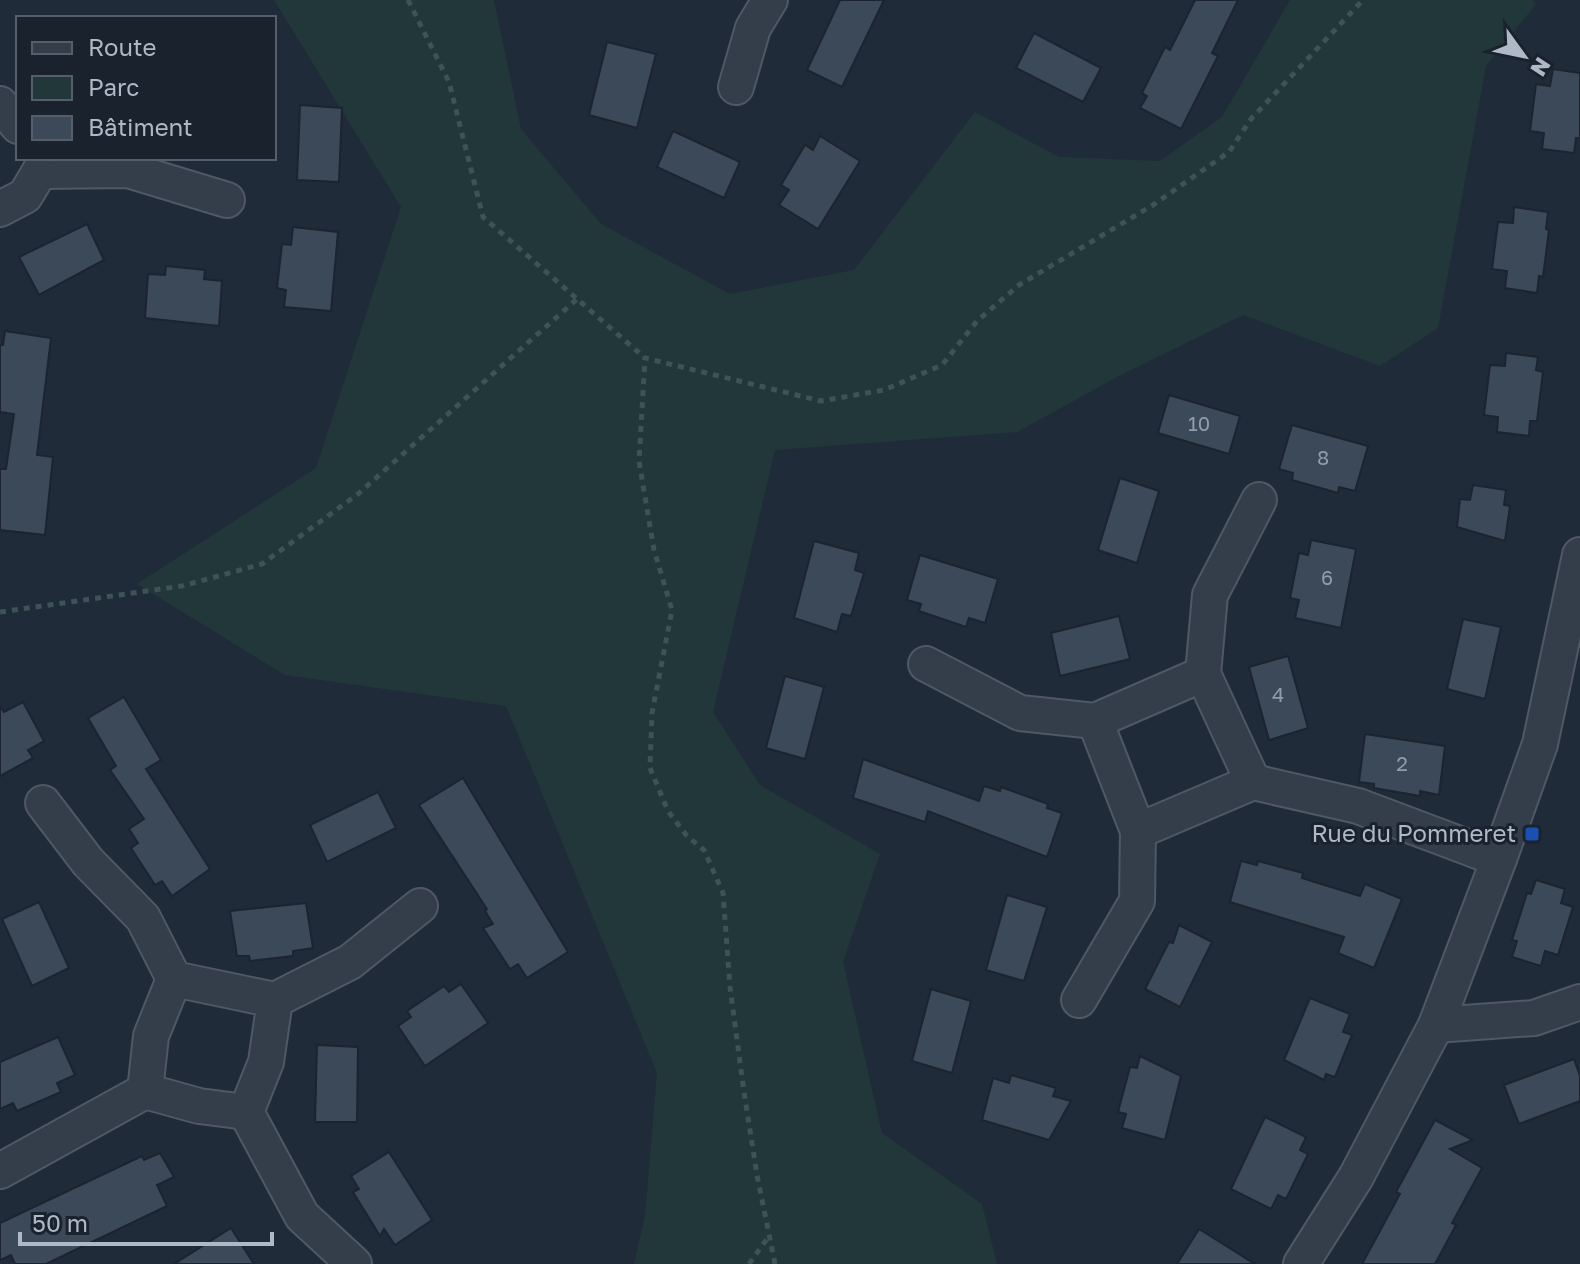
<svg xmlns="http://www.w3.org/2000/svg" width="1580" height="1264" viewBox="0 0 1580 1264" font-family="'Golos Text',sans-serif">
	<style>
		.green { fill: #22373a }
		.building { fill: #3c4959; stroke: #1b2430; stroke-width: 2 }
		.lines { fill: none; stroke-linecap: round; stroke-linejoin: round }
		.street-casing { stroke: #4f5864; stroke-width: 38 }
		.path { stroke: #3d5355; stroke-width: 5; stroke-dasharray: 6 6; stroke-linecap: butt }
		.street { stroke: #343d4a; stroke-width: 34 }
		.transit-dot { fill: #1a4fb4; stroke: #1a222e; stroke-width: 3 }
		.labels { text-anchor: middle; stroke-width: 6; stroke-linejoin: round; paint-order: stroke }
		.number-label { font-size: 20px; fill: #929cab }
		.poi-label { font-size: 24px; fill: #afb8c6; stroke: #1a222e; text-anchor: end }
	</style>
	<rect width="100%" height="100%" fill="#202b39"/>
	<path class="green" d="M274,0H494L521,129L601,224L730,294L854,270L975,112L1059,157L1160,161L1222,117L1290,0H1532L1536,4L1486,66L1438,328L1380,366L1243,315L1119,376L1017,432L775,450L713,712L760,785L880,854L843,962L882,1133L982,1204L997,1264H634L645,1216L657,1073L506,706L285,675L137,584L316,468L401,207Z"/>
	<g class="building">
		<path d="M840,0H884L842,87L807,70Z"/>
		<path d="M1195,0H1238L1212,53L1218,56L1181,129L1140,108L1147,96L1142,93L1165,47L1170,50Z"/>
		<path d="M1034,33L1101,68L1083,102L1016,68Z"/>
		<path d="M607,42L656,54L637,128L589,115Z"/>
		<path d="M1553,69L1580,73V138H1576L1574,153L1542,149L1544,133L1530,131L1536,84L1550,86Z"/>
		<path d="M300,105L342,108L339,182L297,180Z"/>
		<path d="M673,131L740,162L724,198L657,167Z"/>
		<path d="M820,136L860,161L818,229L779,205L789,190L781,185L805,145L813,150Z"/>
		<path d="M1514,207L1548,212L1546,229L1549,230L1543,277L1539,276L1537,293L1505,288L1507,271L1492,269L1498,222L1513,223Z"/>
		<path d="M87,224L104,260L39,295L19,257Z"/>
		<path d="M293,227L338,232L331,311L284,307L286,290L277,288L282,244L291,245Z"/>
		<path d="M166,266L205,270L204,279L222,281L219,326L145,318L148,274L165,275Z"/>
		<path d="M5,331L51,338L37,455L53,457L45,535L0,530V469H6L14,414L0,412V345H3Z"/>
		<path d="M1506,353L1538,357L1536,370L1543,372L1537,421H1530L1529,436L1497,432L1498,417L1484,415L1490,365L1505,366Z"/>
		<path d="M1169,395L1240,416L1229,454L1158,433Z"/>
		<path d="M1292,425L1368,446L1355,491L1339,487L1338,493L1292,480L1293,473L1279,469Z"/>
		<path d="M1120,478L1159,491L1137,563L1098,550Z"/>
		<path d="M1473,485L1506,490L1504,505L1510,506L1505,541L1457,527L1460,499L1470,500Z"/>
		<path d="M1311,540L1356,549L1341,628L1295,618L1299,600L1290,598L1299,553L1308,555Z"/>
		<path d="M814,541L859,553L855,570L864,573L851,616L842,614L837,632L794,618Z"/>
		<path d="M920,555L998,579L985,623L969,618L966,627L919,611L921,604L907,600Z"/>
		<path d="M1119,616L1130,659L1060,676L1051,633Z"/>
		<path d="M1463,619L1501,627L1485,699L1447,689Z"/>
		<path d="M1288,656L1308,728L1269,740L1249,667Z"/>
		<path d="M785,676L824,687L805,759L766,748Z"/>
		<path d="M124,697L161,760L146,769L210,869L172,896L162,881L155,885L131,848L138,843L129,829L144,819L110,770L116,766L88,718Z"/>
		<path d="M23,702L44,741L28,750L33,758L0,776V706L4,712Z"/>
		<path d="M1365,734L1445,746L1439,795L1420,791V796L1374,788V784L1359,782Z"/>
		<path d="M863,759L979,801L984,786L1000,791L1001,787L1048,804L1047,808L1062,813L1047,857L928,811L925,822L853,798Z"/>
		<path d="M463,778L568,952L527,978L518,964L510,969L483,928L493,924L485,911L487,909L419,805Z"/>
		<path d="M378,792L396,828L327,862L310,825Z"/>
		<path d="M1241,861L1257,865L1258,861L1303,873L1302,878L1360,896L1365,884L1402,899L1374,968L1338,953L1344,937L1230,902Z"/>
		<path d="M1536,880L1565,889L1561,903L1573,907L1558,955L1545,951L1541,966L1512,957L1517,941L1512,940L1527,893L1531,894Z"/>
		<path d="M1007,895L1047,907L1024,981L986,970Z"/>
		<path d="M39,902L69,968L32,986L2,919Z"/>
		<path d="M306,903L313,948L293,951V956L250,961L249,956H237L230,911Z"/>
		<path d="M1179,925L1212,942L1180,1007L1145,989L1169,942L1173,943Z"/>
		<path d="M461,984L488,1023L425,1066L398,1026L411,1017L407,1011L444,986L449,992Z"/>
		<path d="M931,989L971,1001L952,1073L912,1061Z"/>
		<path d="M1310,998L1350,1014L1343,1032L1352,1035L1335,1077L1326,1074L1324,1080L1284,1060Z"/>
		<path d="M58,1037L75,1075L57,1083L61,1092L17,1111L13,1103L0,1109V1062Z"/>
		<path d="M317,1045L358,1047L357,1122H315Z"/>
		<path d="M1140,1056L1181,1076L1165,1140L1122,1128L1126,1114L1118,1112L1130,1067L1137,1068Z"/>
		<path d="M1574,1059L1580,1076V1101L1519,1124L1504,1085Z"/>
		<path d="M1011,1075L1056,1088L1053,1096L1071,1101L1049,1140L982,1120L993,1078L1009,1083Z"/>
		<path d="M1265,1117L1306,1137L1300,1150L1308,1154L1286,1199L1278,1195L1271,1209L1231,1189Z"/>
		<path d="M1435,1120L1473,1140L1450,1149L1482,1168L1452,1223L1456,1225L1435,1264H1362L1400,1194L1396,1192Z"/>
		<path d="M389,1152L432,1220L395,1245L384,1229L380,1236L353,1192L359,1189L351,1176Z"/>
		<path d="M160,1153L174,1177L157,1185L167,1206L46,1264H15L11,1255L0,1260V1223L142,1156L144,1160Z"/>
		<path d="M231,1228L254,1264H174Z"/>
		<path d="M1199,1229L1255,1264H1177Z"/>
	</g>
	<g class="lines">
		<defs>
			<g id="street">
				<path d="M736,87L753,28L770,0"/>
				<path d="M0,104L18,126"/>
				<path d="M40,171L128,170L227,200"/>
				<path d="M0,209L25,196L40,171"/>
				<path d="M926,664L1020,713L1095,721L1203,674"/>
				<path d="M1253,782L1203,674L1210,595L1259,500"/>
				<path d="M43,803L88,862L143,918L174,979"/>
				<path d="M1138,831L1253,782L1358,806L1499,859"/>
				<path d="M275,1000L266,1062L246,1112L199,1106L145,1091L151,1036L174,979L275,1000L350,962L420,906"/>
				<path d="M1079,1000L1137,901L1138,831L1095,721"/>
				<path d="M1436,1025L1534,1018L1580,1002"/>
				<path d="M246,1112L302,1216L354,1264"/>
				<path d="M0,1171L145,1091"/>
				<path d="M1301,1264L1356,1177L1436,1025L1499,859L1540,744L1580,555"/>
			</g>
		</defs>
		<use href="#street" class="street-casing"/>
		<g class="path">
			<path d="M408,0L449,82L483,217L645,358"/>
			<path d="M0,612L182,586L262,564L358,494L577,299"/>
			<path d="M749,1264L769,1236"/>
			<path d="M775,1264L757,1175L744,1092L730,987L723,893L704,850L687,836L668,811L650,768L652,713L672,610L654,550L639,461L645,358L821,401L884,390L942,365L977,321L1019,285L1153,205L1229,152L1251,119L1363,0"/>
		</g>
		<use href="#street" class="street"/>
	</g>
	<rect class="transit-dot" x="1524" y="826" width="16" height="16" rx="4"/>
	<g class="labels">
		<g class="number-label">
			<text x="1199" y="431">10</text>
			<text x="1323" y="465">8</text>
			<text x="1327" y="585">6</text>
			<text x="1278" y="702">4</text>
			<text x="1402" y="771">2</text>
		</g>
		<g class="poi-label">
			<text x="1516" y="842">Rue du Pommeret</text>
		</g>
	</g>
	<rect x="16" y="16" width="260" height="144" fill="#1a222e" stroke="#565e6b" stroke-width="2"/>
	<rect x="32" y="42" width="40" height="12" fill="#343d4a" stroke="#565e6b" stroke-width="2"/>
	<text x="88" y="56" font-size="24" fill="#afb8c6">Route</text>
	<rect x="32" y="76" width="40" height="24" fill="#22373a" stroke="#565e6b" stroke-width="2"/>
	<text x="88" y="96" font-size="24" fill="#afb8c6">Parc</text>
	<rect x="32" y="116" width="40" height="24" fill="#3c4959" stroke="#565e6b" stroke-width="2"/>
	<text x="88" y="136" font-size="24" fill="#afb8c6">Bâtiment</text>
	<g transform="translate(1524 56) rotate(123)" stroke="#1a222e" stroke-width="6" paint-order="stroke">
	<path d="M0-6L14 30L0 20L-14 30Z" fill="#afb8c6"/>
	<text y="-12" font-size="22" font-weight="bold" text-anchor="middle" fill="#afb8c6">N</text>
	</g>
	<path d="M20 1232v12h252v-12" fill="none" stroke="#afb8c6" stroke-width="4"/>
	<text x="32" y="1232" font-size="24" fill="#afb8c6" stroke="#1a222e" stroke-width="6" paint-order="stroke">50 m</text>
</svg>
